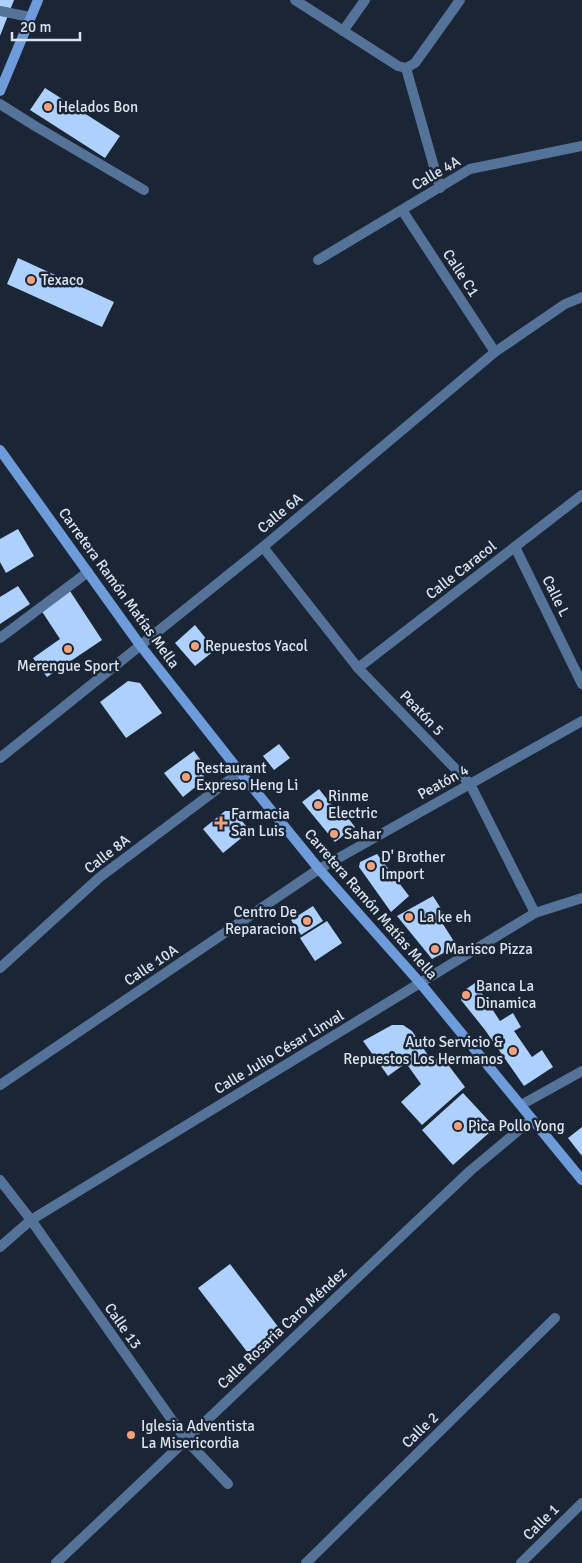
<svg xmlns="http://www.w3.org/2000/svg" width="582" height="1563" viewBox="0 0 582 1563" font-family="Signika,sans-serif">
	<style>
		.building { fill: #add0fe }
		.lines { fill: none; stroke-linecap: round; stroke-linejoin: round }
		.lane { stroke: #557298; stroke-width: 10 }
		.street { stroke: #557298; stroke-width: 10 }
		.secondary { stroke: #6e9cda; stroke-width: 10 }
		.poi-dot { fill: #f1a17c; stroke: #1a2636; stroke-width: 2 }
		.labels { text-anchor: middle; stroke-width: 5; stroke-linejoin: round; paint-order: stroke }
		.poi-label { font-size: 15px; fill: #dae3ee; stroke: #1a2636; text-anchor: start }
		.street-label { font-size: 15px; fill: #dae3ee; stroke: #1a2636 }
	</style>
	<rect width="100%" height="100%" fill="#1a2636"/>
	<g class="building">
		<path d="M0,0H14L0,36Z"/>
		<path d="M45,88L120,136L105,158L30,110Z"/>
		<path d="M18,258L114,302L102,327L7,284Z"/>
		<path d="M18,529L34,556L6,573L0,562V539Z"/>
		<path d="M18,586L30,604L0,624V597Z"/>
		<path d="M70,591L102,640L47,677L33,658L60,639L41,610Z"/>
		<path d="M195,625L215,650L195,666L175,643Z"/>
		<path d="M128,681L140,683L162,713L126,738L100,702Z"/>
		<path d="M279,744L290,758L274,770L263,756Z"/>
		<path d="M194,751L205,766L203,781L183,797L164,773Z"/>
		<path d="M319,789L334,808L338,805L355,827L335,842L302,802Z"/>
		<path d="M225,811H234L250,831L223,853L203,829Z"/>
		<path d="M377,854L409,896L391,912L359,867L360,862Z"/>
		<path d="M433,896L445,915L439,918L457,946L432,959L397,916Z"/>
		<path d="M313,906L323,921L301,935L291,920Z"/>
		<path d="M327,921L342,943L315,961L300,938Z"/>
		<path d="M475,983L500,1021L513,1013L521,1027L514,1031L532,1057L542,1050L553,1067L524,1086L485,1030L461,1000L462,992Z"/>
		<path d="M392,1025H403L412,1031L431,1060L439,1059L446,1062L465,1087L422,1125L401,1102L421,1084L406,1063L388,1076L363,1041Z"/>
		<path d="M463,1093L489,1121L490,1132L453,1165L422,1130Z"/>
		<path d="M582,1127V1156L568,1138Z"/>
		<path d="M230,1264L279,1328L248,1353L198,1288Z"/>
	</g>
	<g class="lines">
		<g class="lane">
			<path d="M0,11L30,17"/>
			<path d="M0,104L35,126L144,190"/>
		</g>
		<g class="street">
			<path d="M295,0L398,66L406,68L415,63L460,0"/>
			<path d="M343,31L365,0"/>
			<path d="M406,68L440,188"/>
			<path d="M402,210L495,352"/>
			<path d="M318,260L470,169L582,146"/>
			<path d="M263,547L358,668L470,784L535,913"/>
			<path d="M515,547L582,684"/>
			<path d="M0,638L88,572"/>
			<path d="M358,668L582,495"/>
			<path d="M0,758L263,547L495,352L565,304L582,297"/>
			<path d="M0,968L100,877L240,772"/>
			<path d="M0,1085L319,869L582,721"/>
			<path d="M521,1105L582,1071"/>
			<path d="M0,1180L31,1220L186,1440L228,1484"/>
			<path d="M0,1247L31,1220L535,913L582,898"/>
			<path d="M56,1563L470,1171L532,1119"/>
			<path d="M306,1563L555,1318"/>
			<path d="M521,1563L582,1503"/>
		</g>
		<g class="secondary">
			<path d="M0,91L38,0"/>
			<path d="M0,450L140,645L240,772L319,869L421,984L582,1180"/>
		</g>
	</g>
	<g class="poi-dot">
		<circle cx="48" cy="107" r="5"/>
		<circle cx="31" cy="280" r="5"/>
		<circle cx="195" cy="646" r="5"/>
		<circle cx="68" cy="649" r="5"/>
		<circle cx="186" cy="777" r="5"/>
		<circle cx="318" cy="805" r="5"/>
		<path d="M218.5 815.5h5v5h5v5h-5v5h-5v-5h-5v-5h5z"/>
		<circle cx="334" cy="834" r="5"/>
		<circle cx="371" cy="866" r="5"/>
		<circle cx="409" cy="917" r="5"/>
		<circle cx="307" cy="921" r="5"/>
		<circle cx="435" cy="949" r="5"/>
		<circle cx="466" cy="995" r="5"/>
		<circle cx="513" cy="1051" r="5"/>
		<circle cx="458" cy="1126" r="5"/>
		<circle cx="131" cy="1435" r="5"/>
	</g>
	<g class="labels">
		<g class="poi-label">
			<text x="58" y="112">Helados Bon</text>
			<text x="41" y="285">Texaco</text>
			<text x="205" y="651">Repuestos Yacol</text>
			<text x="68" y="671" text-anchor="middle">Merengue Sport</text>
			<text x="196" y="773">Restaurant<tspan x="196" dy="17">Expreso Heng Li</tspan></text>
			<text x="328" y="801">Rinme<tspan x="328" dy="17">Electric</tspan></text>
			<text x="231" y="819">Farmacia<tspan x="231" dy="17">San Luis</tspan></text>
			<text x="344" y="839">Sahar</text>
			<text x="381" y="862">D' Brother<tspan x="381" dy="17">Import</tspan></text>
			<text x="297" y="917" text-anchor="end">Centro De<tspan x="297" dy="17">Reparacion</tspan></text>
			<text x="419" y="922">La ke eh</text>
			<text x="445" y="954">Marisco Pizza</text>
			<text x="476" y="991">Banca La<tspan x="476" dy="17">Dinamica</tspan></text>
			<text x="503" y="1047" text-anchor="end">Auto Servicio &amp;<tspan x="503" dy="17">Repuestos Los Hermanos</tspan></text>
			<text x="468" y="1131">Pica Pollo Yong</text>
			<text x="141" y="1431">Iglesia Adventista<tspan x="141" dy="17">La Misericordia</tspan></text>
		</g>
		<g class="street-label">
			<text transform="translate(436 173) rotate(-30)" y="5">Calle 4A</text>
			<text transform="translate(461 273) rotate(57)" y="5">Calle C1</text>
			<text transform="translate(280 513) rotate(-40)" y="5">Calle 6A</text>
			<text transform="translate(461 570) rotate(-38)" y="5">Calle Caracol</text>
			<text transform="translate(119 588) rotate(54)" y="5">Carretera Ramón Matías Mella</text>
			<text transform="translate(556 596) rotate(64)" y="5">Calle L</text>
			<text transform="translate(422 713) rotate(46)" y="5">Peatón 5</text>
			<text transform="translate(443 782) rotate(-29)" y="5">Peatón 4</text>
			<text transform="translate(107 854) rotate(-38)" y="5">Calle 8A</text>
			<text transform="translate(371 904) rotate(49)" y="5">Carretera Ramón Matías Mella</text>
			<text transform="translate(151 965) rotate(-34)" y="5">Calle 10A</text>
			<text transform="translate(279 1052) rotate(-31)" y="5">Calle Julio César Linval</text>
			<text transform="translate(123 1326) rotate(55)" y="5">Calle 13</text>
			<text transform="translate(282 1328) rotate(-43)" y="5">Calle Rosaria Caro Méndez</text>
			<text transform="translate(420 1430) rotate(-44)" y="5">Calle 2</text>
			<text transform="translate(541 1522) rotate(-45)" y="5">Calle 1</text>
		</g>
	</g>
	<path d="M12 32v8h68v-8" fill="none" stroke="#dae3ee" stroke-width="2.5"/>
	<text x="20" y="32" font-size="15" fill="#dae3ee" stroke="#1a2636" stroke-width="4" paint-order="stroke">20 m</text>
</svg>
